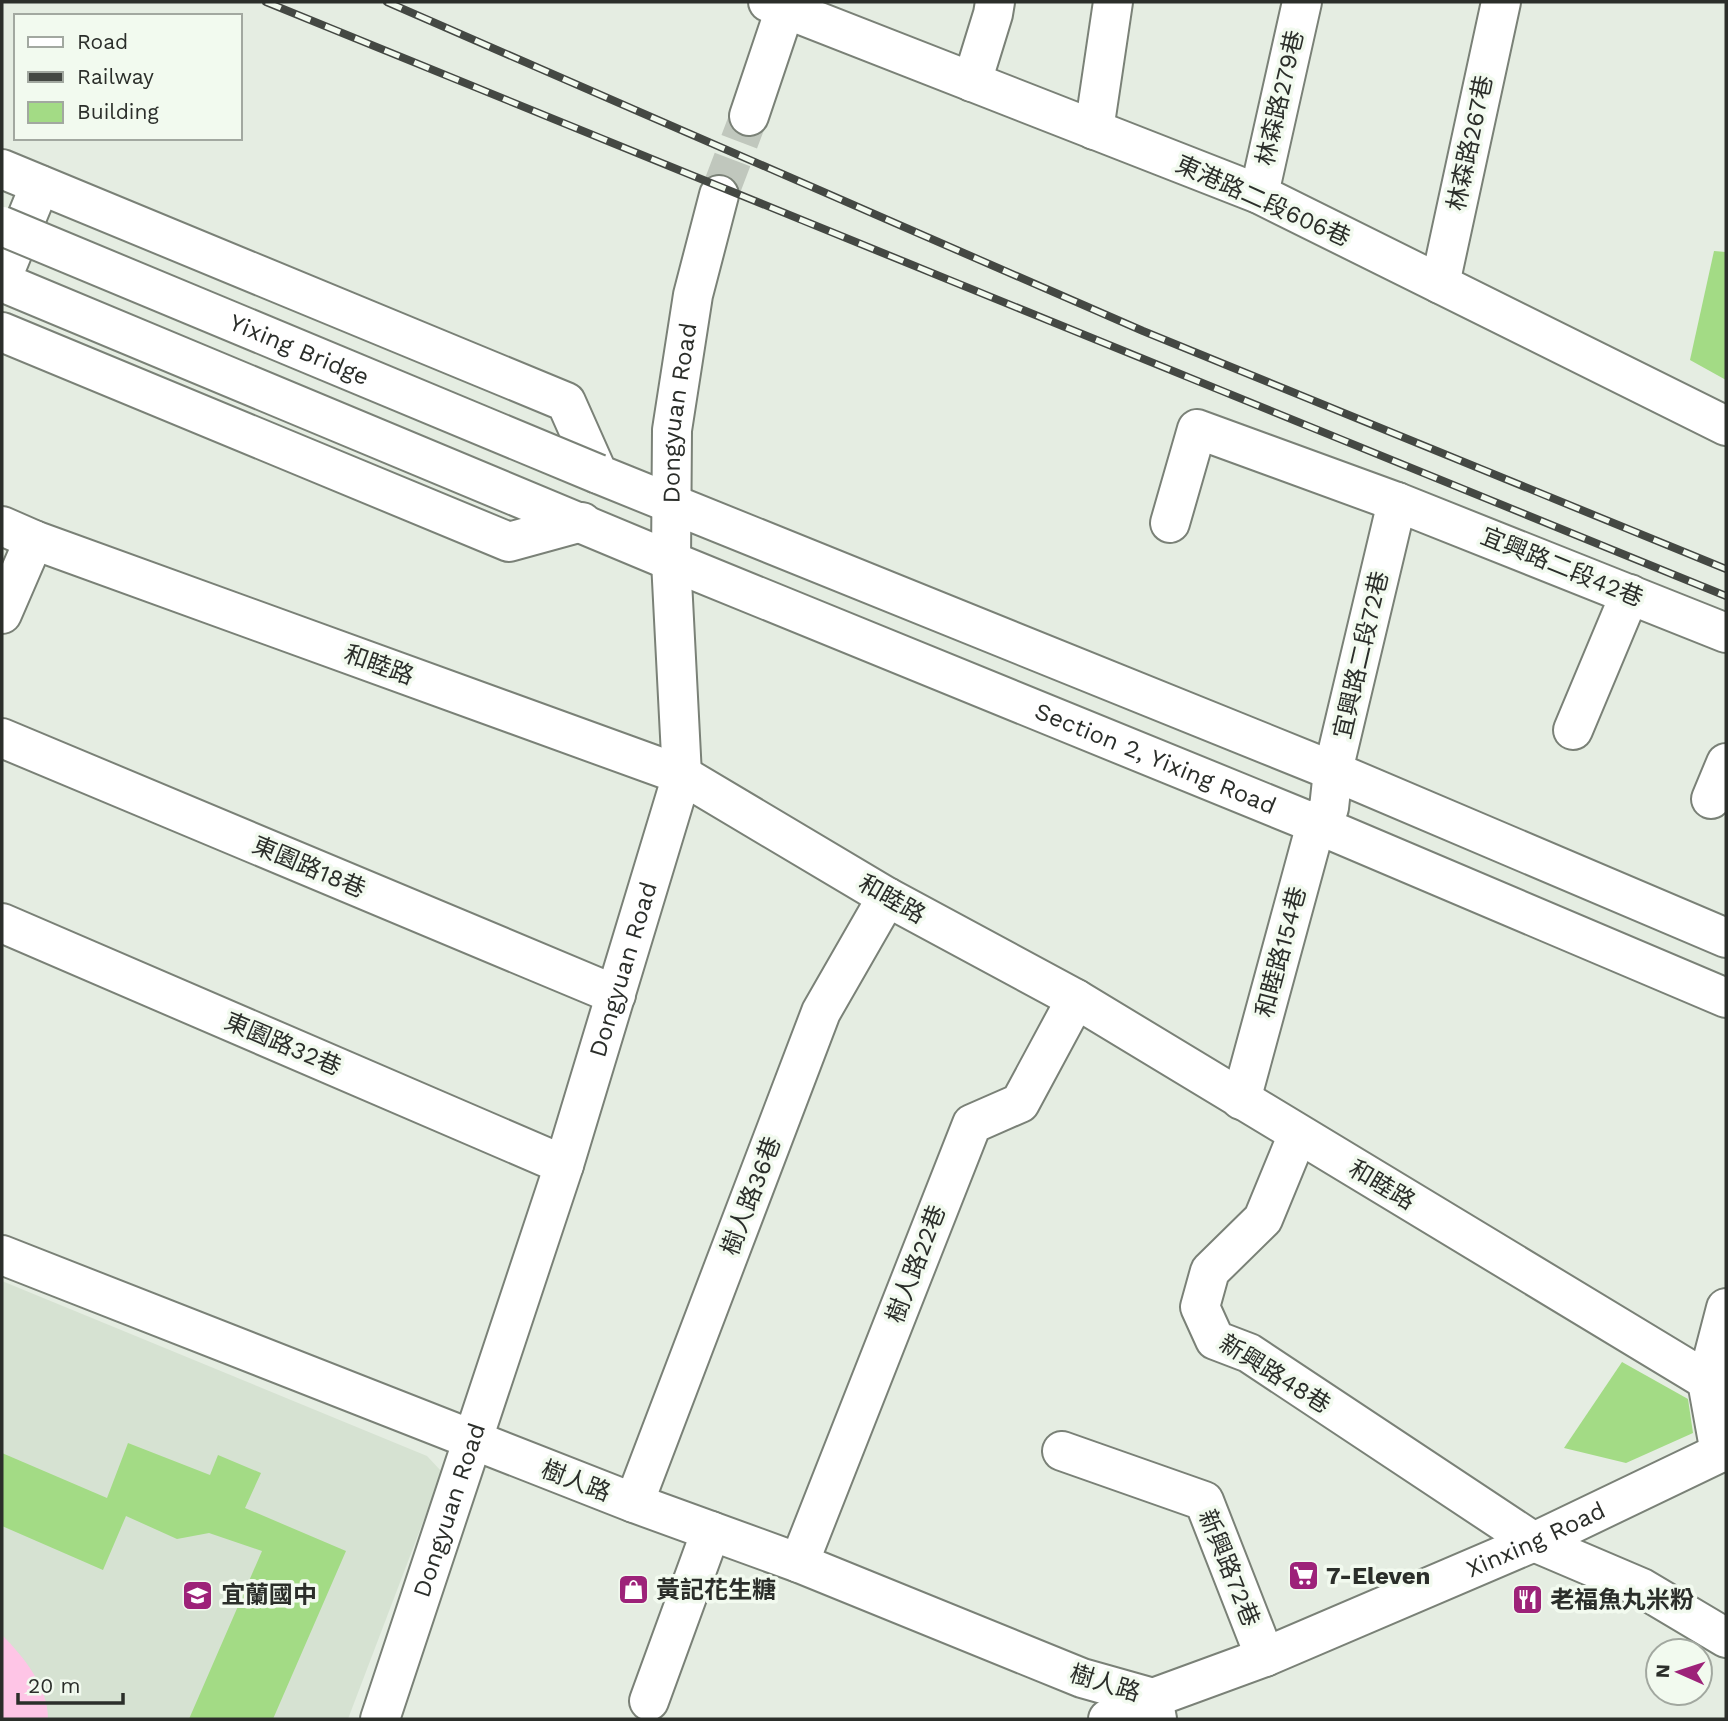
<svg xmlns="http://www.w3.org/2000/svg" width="1728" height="1721" viewBox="0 0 1728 1721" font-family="'Work Sans','Noto Sans TC',sans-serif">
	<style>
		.built { fill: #d6e2d2 }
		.green { fill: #fec5e6 }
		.building { fill: #a3db85 }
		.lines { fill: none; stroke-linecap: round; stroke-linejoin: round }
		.minor-tunnel { stroke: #c0c7bd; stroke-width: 38; stroke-dasharray: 38 19; stroke-linecap: butt }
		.minor-casing { stroke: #7a8177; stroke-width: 42 }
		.minor { stroke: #fff; stroke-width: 38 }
		.rail-casing { stroke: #444843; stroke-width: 8 }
		.rail { stroke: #f2faef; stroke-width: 5; stroke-dasharray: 16; stroke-linecap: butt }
		.minor-bridge-casing { stroke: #7a8177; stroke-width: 42; stroke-linecap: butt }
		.minor-bridge { stroke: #fff; stroke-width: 38 }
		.labels { text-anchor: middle; stroke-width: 7; stroke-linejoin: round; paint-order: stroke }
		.street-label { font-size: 24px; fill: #2b2e2a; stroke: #f2faef }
		.poi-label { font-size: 24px; font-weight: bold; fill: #2b2e2a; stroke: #f2faef; text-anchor: start }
	</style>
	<rect width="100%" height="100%" fill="#e5ede2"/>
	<path class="built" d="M2,1281L427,1456L442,1472L348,1719H2Z"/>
	<path class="green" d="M2,1635C24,1657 48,1687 48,1719H2Z"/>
	<g class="building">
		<path d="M1714,251L1726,252V380L1690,360Z"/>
		<path d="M1622,1362L1688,1399L1693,1433L1626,1463L1564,1448Z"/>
		<path d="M128,1443L210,1475L218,1455L261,1473L245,1508L346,1551L273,1719H189L262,1551L209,1533L177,1539L126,1516L103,1570L2,1526V1453L107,1498Z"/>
	</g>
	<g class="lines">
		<path class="minor-tunnel" d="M719,195L749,116"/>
		<defs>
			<g id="minor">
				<path d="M768,2L1259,194L1726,426"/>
				<path d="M972,82L993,14L995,2"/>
				<path d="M749,116L785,9"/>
				<path d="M1094,130L1113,2"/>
				<path d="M2,169L566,402L598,474L1333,771L1726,938"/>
				<path d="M1259,194L1302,2"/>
				<path d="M2,278L40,185"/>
				<path id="s1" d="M2,282L671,561L1316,824L1726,998"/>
				<path d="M1440,284L1501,2"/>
				<path d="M2,332L509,542L582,522"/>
				<path d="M1170,523L1197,429L1397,502L1726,633"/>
				<path d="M2,526L34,540L682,775L887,897L1076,999L1726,1392"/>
				<path d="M2,614L34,540"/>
				<path d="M1573,730L1630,594"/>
				<path d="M2,738L616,995"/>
				<path d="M1711,799L1726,763"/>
				<path d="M2,923L564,1165"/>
				<path d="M1241,1100L1316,824L1329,808L1333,771L1397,502"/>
				<path d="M1298,1134L1263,1219L1210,1271L1200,1307L1215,1340L1249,1353L1534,1542L1642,1588L1726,1638"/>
				<path d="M2,1255L634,1503L799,1563L1082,1678L1153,1698L1157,1719"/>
				<path d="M1062,1451L1204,1501L1265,1657"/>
				<path d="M1720,1453L1707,1381L1726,1308"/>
				<path d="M634,1503L821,1012L887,897"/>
				<path d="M799,1563L972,1124L1020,1103L1076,999"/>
				<path d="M649,1701L711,1531"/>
				<path id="s2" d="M380,1719L564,1165L682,775L671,561L672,430L693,295L719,195"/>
				<path id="s3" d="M1108,1719L1153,1698L1265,1657L1534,1542L1726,1450"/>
			</g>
		</defs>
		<use href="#minor" class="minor-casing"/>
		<use href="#minor" class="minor"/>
		<defs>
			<g id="rail">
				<path d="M266,2L1726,596"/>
				<path d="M387,2L1143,331L1726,569"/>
			</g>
		</defs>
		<use href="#rail" class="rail-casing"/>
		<use href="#rail" class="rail"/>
		<defs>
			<g id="minor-bridge">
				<path id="s4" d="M2,226L598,474"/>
			</g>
		</defs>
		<use href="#minor-bridge" class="minor-bridge-casing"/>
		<use href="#minor-bridge" class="minor-bridge"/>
	</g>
	<defs>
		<symbol id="supermarket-square" viewBox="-11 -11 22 22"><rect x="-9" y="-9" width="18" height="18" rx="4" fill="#9d2279" stroke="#f2faef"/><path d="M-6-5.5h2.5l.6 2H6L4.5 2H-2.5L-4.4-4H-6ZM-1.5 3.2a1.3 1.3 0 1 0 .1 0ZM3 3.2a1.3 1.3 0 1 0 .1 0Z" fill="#fff"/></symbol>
		<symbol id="shop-square" viewBox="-11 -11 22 22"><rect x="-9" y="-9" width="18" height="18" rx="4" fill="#9d2279" stroke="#f2faef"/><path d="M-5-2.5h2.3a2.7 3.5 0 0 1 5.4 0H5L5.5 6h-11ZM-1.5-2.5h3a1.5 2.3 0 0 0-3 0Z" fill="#fff"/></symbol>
		<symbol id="school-square" viewBox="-11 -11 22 22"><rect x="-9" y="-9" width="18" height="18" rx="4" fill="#9d2279" stroke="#f2faef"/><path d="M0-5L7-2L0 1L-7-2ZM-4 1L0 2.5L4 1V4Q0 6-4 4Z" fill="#fff"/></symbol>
		<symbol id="restaurant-square" viewBox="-11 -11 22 22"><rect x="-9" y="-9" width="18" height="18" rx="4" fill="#9d2279" stroke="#f2faef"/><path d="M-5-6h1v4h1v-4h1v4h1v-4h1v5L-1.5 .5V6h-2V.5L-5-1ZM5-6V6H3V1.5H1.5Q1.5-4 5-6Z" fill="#fff"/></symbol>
	</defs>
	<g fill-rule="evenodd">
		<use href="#supermarket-square" x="1286" y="1558" width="35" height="35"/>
		<use href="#shop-square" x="616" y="1572" width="35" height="35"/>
		<use href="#school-square" x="180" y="1578" width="35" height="35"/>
		<use href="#restaurant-square" x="1510" y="1582" width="35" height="35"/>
	</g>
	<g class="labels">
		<g class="street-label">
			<text transform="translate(1280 98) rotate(-77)" y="8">林森路279巷</text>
			<text transform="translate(1470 143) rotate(-78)" y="8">林森路267巷</text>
			<text transform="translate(1263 201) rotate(24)" y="8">東港路二段606巷</text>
			<text dy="8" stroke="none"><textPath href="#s4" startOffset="322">Yixing Bridge</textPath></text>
			<text dy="8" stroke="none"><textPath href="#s2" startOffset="1354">Dongyuan Road</textPath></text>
			<text transform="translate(1562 567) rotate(22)" y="8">宜興路二段42巷</text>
			<text transform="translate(1361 655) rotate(-77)" y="8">宜興路二段72巷</text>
			<text transform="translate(379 665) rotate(20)" y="8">和睦路</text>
			<text dy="8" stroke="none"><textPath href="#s1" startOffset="1248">Section 2, Yixing Road</textPath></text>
			<text transform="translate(309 867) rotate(23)" y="8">東園路18巷</text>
			<text transform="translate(892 899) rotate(30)" y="8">和睦路</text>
			<text transform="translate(1281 952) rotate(-75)" y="8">和睦路154巷</text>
			<text dy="8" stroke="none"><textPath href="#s2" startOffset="788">Dongyuan Road</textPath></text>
			<text transform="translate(283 1044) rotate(23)" y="8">東園路32巷</text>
			<text transform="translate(1382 1185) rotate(31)" y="8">和睦路</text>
			<text transform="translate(751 1196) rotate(-69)" y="8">樹人路36巷</text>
			<text transform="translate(916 1264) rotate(-69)" y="8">樹人路22巷</text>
			<text transform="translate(1275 1374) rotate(32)" y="8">新興路48巷</text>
			<text transform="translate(576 1481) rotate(21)" y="8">樹人路</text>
			<text dy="8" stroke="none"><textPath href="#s2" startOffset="220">Dongyuan Road</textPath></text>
			<text dy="8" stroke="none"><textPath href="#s3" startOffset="464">Xinxing Road</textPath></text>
			<text transform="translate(1229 1568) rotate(68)" y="8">新興路72巷</text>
			<text transform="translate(1105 1683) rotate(17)" y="8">樹人路</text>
		</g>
		<g class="poi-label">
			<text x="1326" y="1584">7-Eleven</text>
			<text x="656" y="1598">黃記花生糖</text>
			<text x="221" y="1603">宜蘭國中</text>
			<text x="1550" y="1608">老福魚丸米粉</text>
		</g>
	</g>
	<rect width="1728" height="1721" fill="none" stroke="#2b2e2a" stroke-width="7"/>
	<rect x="14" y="14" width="228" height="126" fill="#f2faef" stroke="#a2a8a0" stroke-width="2"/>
	<rect x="28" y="37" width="35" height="10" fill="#ffffff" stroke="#a2a8a0" stroke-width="2"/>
	<text x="77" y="49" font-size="21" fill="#2b2e2a">Road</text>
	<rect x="28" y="72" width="35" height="10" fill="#444843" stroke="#a2a8a0" stroke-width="2"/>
	<text x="77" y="84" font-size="21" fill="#2b2e2a">Railway</text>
	<rect x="28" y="102" width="35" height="21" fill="#a3db85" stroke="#a2a8a0" stroke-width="2"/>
	<text x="77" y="119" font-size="21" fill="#2b2e2a">Building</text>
	<g transform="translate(1679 1672) rotate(273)"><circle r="33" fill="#f2faef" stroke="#a2a8a0" stroke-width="2"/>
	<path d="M0-5L12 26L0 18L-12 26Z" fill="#9d2279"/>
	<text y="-10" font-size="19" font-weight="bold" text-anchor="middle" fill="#2b2e2a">N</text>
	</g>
	<path d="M18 1693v10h105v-10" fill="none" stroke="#2b2e2a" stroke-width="3.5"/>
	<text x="28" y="1693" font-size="21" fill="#2b2e2a" stroke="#f2faef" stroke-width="5" paint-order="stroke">20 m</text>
</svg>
